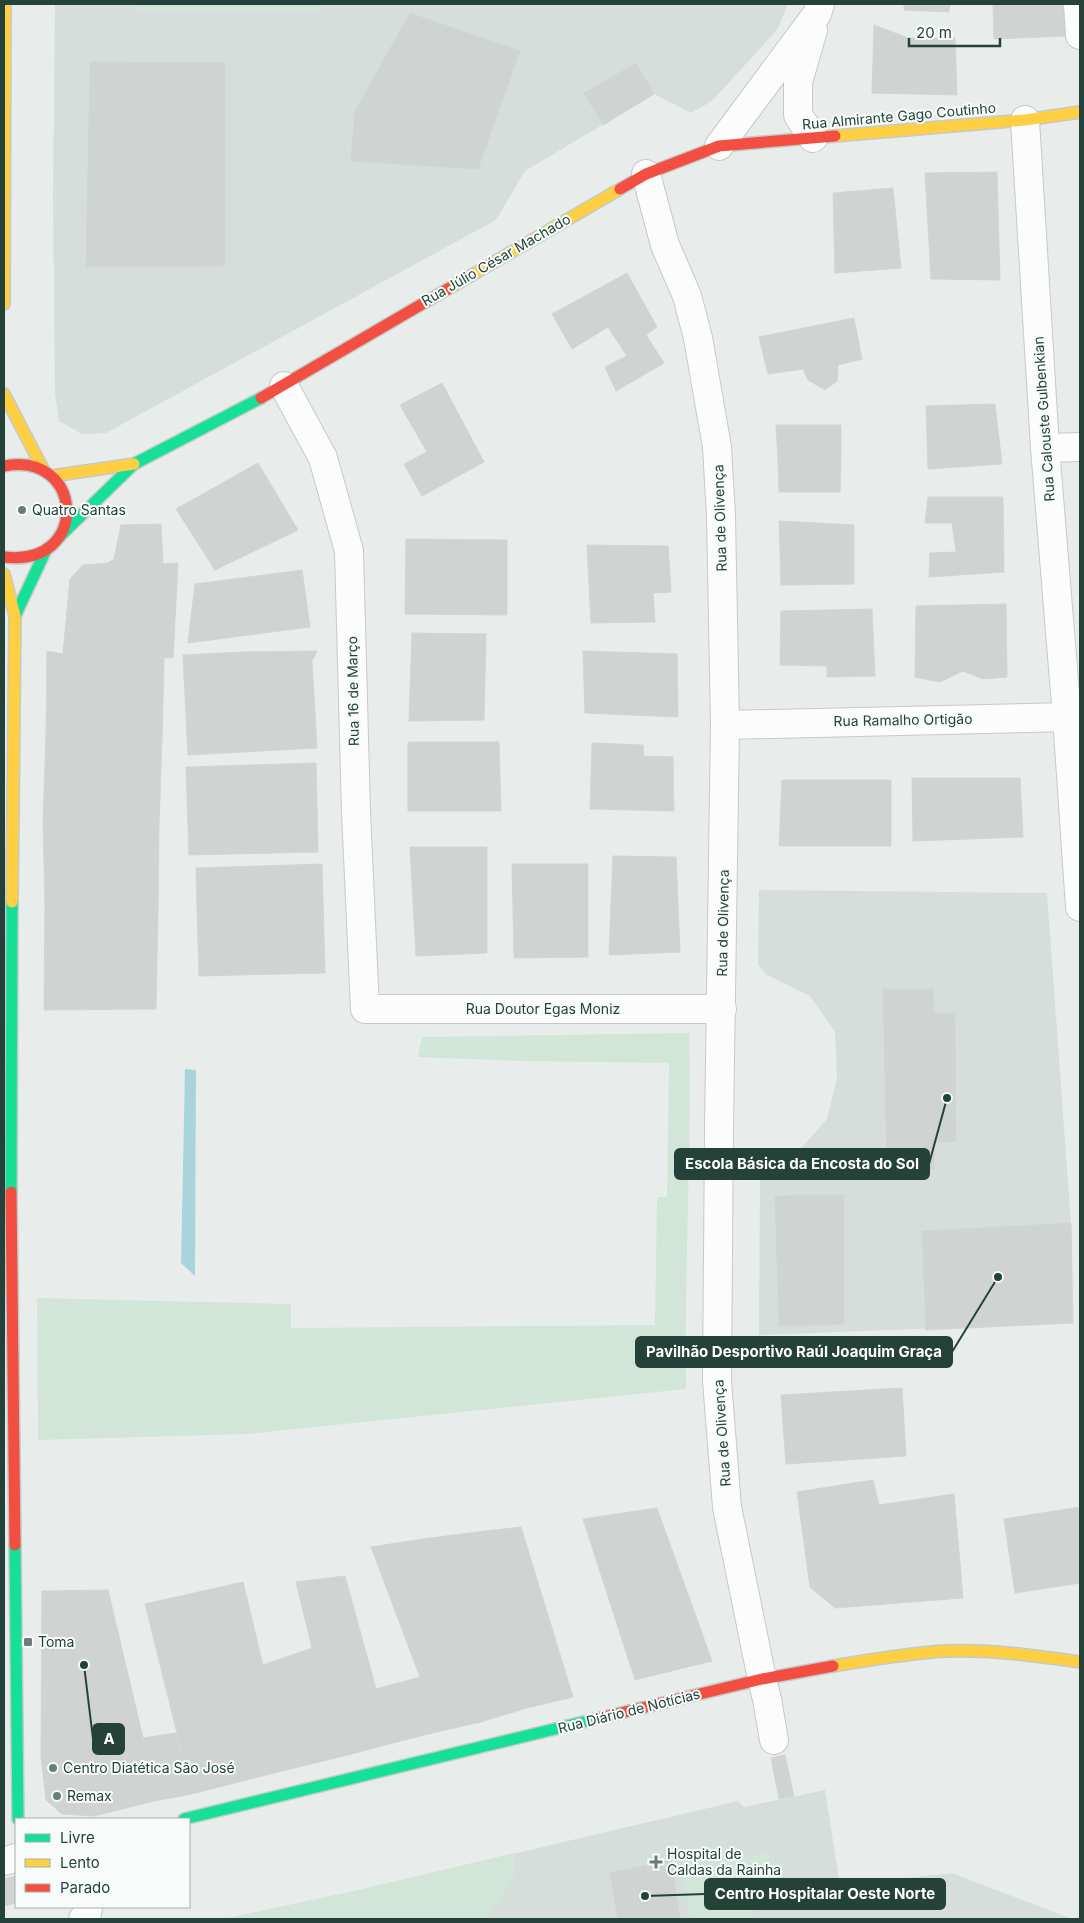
<svg xmlns="http://www.w3.org/2000/svg" width="1084" height="1923" viewBox="0 0 1084 1923" font-family="Inter,sans-serif">
	<style>
		.built { fill: #d6dedb }
		.green { fill: #d1e6d8 }
		.water { fill: #a9d4db }
		.building { fill: #cfd4d2; stroke: #d1d6d4 }
		.lines { fill: none; stroke-linecap: round; stroke-linejoin: round }
		.street-casing { stroke: #c5cac8; stroke-width: 30 }
		.fast-casing { stroke: #c3cbc8; stroke-width: 14 }
		.slow-casing { stroke: #c3cbc8; stroke-width: 14 }
		.jam-casing { stroke: #c3cbc8; stroke-width: 14 }
		.street { stroke: #fcfcfc; stroke-width: 28 }
		.fast { stroke: #16e098; stroke-width: 11 }
		.slow { stroke: #ffcf43; stroke-width: 11 }
		.jam { stroke: #f24e42; stroke-width: 11 }
		.poi-dot { fill: #697e78; stroke: #f7fbf9; stroke-width: 2 }
		.labels { text-anchor: middle; stroke-width: 4; stroke-linejoin: round; paint-order: stroke }
		.street-label { font-size: 14px; fill: #24423a; stroke: #f7fbf9 }
		.poi-label { font-size: 14px; fill: #24423a; stroke: #f7fbf9; text-anchor: start }
		.leader { fill: none; stroke: #24423a; stroke-width: 2 }
		.callout-dot { fill: #24423a; stroke: #f7fbf9; stroke-width: 2 }
		.callout { fill: #24423a; stroke: #24423a; stroke-width: 2 }
		.callout-label { font-size: 15px; text-anchor: middle; font-weight: bold; fill: #fff }
	</style>
	<rect width="100%" height="100%" fill="#e8edeb"/>
	<g class="built">
		<path d="M55,4H788L777,30L712,101L691,113L654,94L525,171L496,220L106,433L82,434L59,421L55,394L53,196Z"/>
		<path d="M759,890L1047,893L1071,1223L1073,1323L759,1335L760,1170L795,1155L827,1119L837,1078L835,1032L810,996L767,975L758,965Z"/>
		<path d="M825,1790L840,1885L952,1873L1072,1919H224L359,1890L738,1801L744,1807Z"/>
	</g>
	<g class="green">
		<rect x="138" y="4" width="185" height="7"/>
		<path d="M689,1033C692,1152 684,1270 686,1389L247,1434L38,1440L37,1298L291,1304V1328L655,1325L657,1197H667L669,1063L522,1061L418,1057L422,1037Z"/>
		<path d="M514,1853V1876L486,1919H225L359,1890Z"/>
		<path d="M769,1853L777,1894L749,1919H690L683,1866Z"/>
	</g>
	<path class="water" d="M185,1069L196,1070L195,1276L181,1263Z"/>
	<g class="building">
		<path d="M904,4H950L949,12L904,10Z"/>
		<path d="M993,4H1029L1068,36L994,39Z"/>
		<path d="M1029,4H1065L1068,36Z"/>
		<path d="M410,13L520,51L478,169L351,161L355,111Z"/>
		<path d="M874,25L908,38H955L957,95L872,93Z"/>
		<path d="M90,62L225,63V266L86,267Z"/>
		<path d="M636,63L654,94L603,125L584,93Z"/>
		<path d="M997,172L1000,280L931,279L925,173Z"/>
		<path d="M893,188L901,268L835,273L833,193Z"/>
		<path d="M627,273L608,327L572,349L552,314Z"/>
		<path d="M627,273L657,327L646,335L664,363L616,391L605,367L627,356L608,327Z"/>
		<path d="M854,318L862,359L838,365L837,381L825,390L808,380L803,369L768,374L759,337Z"/>
		<path d="M442,383L484,462L422,496L404,464L427,452L400,405Z"/>
		<path d="M995,404L1002,464L928,469L926,406Z"/>
		<path d="M776,425H841V458L778,459Z"/>
		<path d="M841,458L840,492H779L778,459Z"/>
		<path d="M258,463L298,530L215,570L176,509Z"/>
		<path d="M928,497H1003L1004,572L929,577L930,553L956,552L952,523H925Z"/>
		<path d="M779,521L854,525V584L781,585Z"/>
		<path d="M161,524L163,564L178,563L173,658L63,654L70,579L83,565L108,563L114,559L121,525Z"/>
		<path d="M406,539L507,540V615L405,614Z"/>
		<path d="M587,545L668,546L671,592L653,593L655,622L591,623Z"/>
		<path d="M302,570L310,627L188,643L195,584Z"/>
		<path d="M1006,604L1007,677L983,679L963,671L940,682L915,677L916,606Z"/>
		<path d="M872,609L875,676L827,677V666L780,665L781,611Z"/>
		<path d="M412,633L486,634L484,720L409,721Z"/>
		<path d="M47,651L63,654L164,658L162,740L46,734Z"/>
		<path d="M317,651L312,661L317,748L188,755L183,655L242,652Z"/>
		<path d="M583,651L677,654L678,717L585,713Z"/>
		<path d="M46,734L162,740L159,824L43,820Z"/>
		<path d="M408,742H499L501,811H408Z"/>
		<path d="M592,743L643,745L644,756L673,757L674,811L590,809Z"/>
		<path d="M316,763L318,852L189,855L186,767Z"/>
		<path d="M912,778H1020L1023,837L913,841Z"/>
		<path d="M782,780H891V846H779Z"/>
		<path d="M43,820L159,824L158,908L45,905Z"/>
		<path d="M410,847H487V953L416,956Z"/>
		<path d="M613,856L676,857L680,952L609,955Z"/>
		<path d="M322,864L325,973L199,976L196,868Z"/>
		<path d="M512,864H588V957L514,958Z"/>
		<path d="M45,905L158,908L156,1009L44,1010Z"/>
		<path d="M883,989H933L934,1014L955,1013L956,1142H934V1170L887,1169Z"/>
		<path d="M844,1195V1324L779,1326L775,1196Z"/>
		<path d="M1071,1223L1073,1323L926,1330L922,1231Z"/>
		<path d="M902,1388L906,1456L786,1464L781,1395Z"/>
		<path d="M873,1480L879,1505L954,1494L963,1598L835,1608L810,1587L797,1492Z"/>
		<path d="M1080,1507V1583L1015,1593L1004,1519Z"/>
		<path d="M657,1508L712,1661L635,1680L583,1519Z"/>
		<path d="M521,1527L573,1697L527,1708L477,1532Z"/>
		<path d="M477,1532L527,1708L481,1722L423,1539Z"/>
		<path d="M423,1539L481,1722L436,1732L420,1677L371,1547Z"/>
		<path d="M345,1576L376,1689L389,1744L348,1755L312,1648L296,1582Z"/>
		<path d="M243,1582L263,1665L282,1771L192,1794L145,1604Z"/>
		<path d="M108,1590L143,1738L154,1801L94,1816L62,1814L46,1800L41,1757L42,1591Z"/>
		<path d="M312,1648L348,1755L282,1771L263,1665Z"/>
		<path d="M420,1677L436,1732L389,1744L376,1689Z"/>
		<path d="M176,1733L192,1794L154,1801L143,1738Z"/>
		<path d="M785,1755L794,1796L779,1799L771,1758Z"/>
		<path d="M671,1860L680,1919H618L610,1873Z"/>
		<path d="M16,1876V1903L4,1906V1879Z"/>
	</g>
	<g class="lines">
		<defs>
			<g id="street">
				<path d="M1078,4L1080,35"/>
				<path d="M813,30L798,82V115L813,138"/>
				<path d="M1025,120L1045,448L1067,717L1080,907"/>
				<path d="M719,146L817,14L820,4"/>
				<path d="M646,174L665,245L687,296L698,338L717,447L721,516L725,725L719,1128L717,1381L727,1507L762,1679L767,1699L774,1740"/>
				<path d="M284,386L323,458L349,551L356,812L365,1009H722"/>
				<path d="M1045,448L1080,447"/>
				<path d="M725,725L1067,717L1080,719"/>
				<path d="M4,1861L16,1858"/>
				<path d="M83,1919L87,1914L88,1907"/>
			</g>
			<g id="fast">
				<path d="M59,537L134,464L261,398"/>
				<path d="M15,616L45,552"/>
				<path d="M11,1192L12,902"/>
				<path d="M15,1545L18,1819"/>
				<path d="M184,1819L600,1718"/>
			</g>
			<g id="slow">
				<path d="M835,136L1025,120L1080,112"/>
				<path d="M453,286L620,189"/>
				<path d="M4,304L5,4"/>
				<path d="M4,394L43,469"/>
				<path d="M52,476L134,464"/>
				<path d="M4,574L15,616L12,902"/>
				<path d="M833,1666C870,1660 908,1653 946,1651C991,1649 1036,1656 1080,1662"/>
			</g>
			<g id="jam">
				<path d="M620,189L646,174L719,146L835,136"/>
				<path d="M261,398L453,286"/>
				<path d="M4,466C84,450 91,568 4,557"/>
				<path d="M11,1192L15,1545"/>
				<path d="M600,1718L762,1679L833,1666"/>
			</g>
		</defs>
		<use href="#street" class="street-casing"/>
		<use href="#fast" class="fast-casing"/>
		<use href="#slow" class="slow-casing"/>
		<use href="#jam" class="jam-casing"/>
		<use href="#street" class="street"/>
		<use href="#fast" class="fast"/>
		<use href="#slow" class="slow"/>
		<use href="#jam" class="jam"/>
	</g>
	<g class="poi-dot">
		<circle cx="22" cy="510" r="5"/>
		<rect x="23" y="1637" width="10" height="10" rx="2.5"/>
		<circle cx="53" cy="1768" r="5"/>
		<circle cx="57" cy="1796" r="5"/>
		<path d="M653.5 1854.5h5v5h5v5h-5v5h-5v-5h-5v-5h5z"/>
	</g>
	<g class="labels">
		<g class="street-label">
			<text transform="translate(899 116) rotate(-5)" y="5">Rua Almirante Gago Coutinho</text>
			<text transform="translate(496 260) rotate(-30)" y="5">Rua Júlio César Machado</text>
			<text transform="translate(1044 419) rotate(-94)" y="5">Rua Calouste Gulbenkian</text>
			<text transform="translate(720 518) rotate(-92)" y="5">Rua de Olivença</text>
			<text transform="translate(353 691) rotate(-91)" y="5">Rua 16 de Março</text>
			<text transform="translate(903 720) rotate(-1)" y="5">Rua Ramalho Ortigão</text>
			<text transform="translate(723 923) rotate(-89)" y="5">Rua de Olivença</text>
			<text x="543" y="1014">Rua Doutor Egas Moniz</text>
			<text transform="translate(722 1433) rotate(-94)" y="5">Rua de Olivença</text>
			<text transform="translate(629 1711) rotate(-14)" y="5">Rua Diário de Notícias</text>
		</g>
		<g class="poi-label">
			<text x="32" y="515">Quatro Santas</text>
			<text x="38" y="1647">Toma</text>
			<text x="63" y="1773">Centro Diatética São José</text>
			<text x="67" y="1801">Remax</text>
			<text x="667" y="1859">Hospital de<tspan x="667" dy="16">Caldas da Rainha</tspan></text>
		</g>
	</g>
	<path class="leader" d="M947 1098L929 1164M998 1277L952 1352M84 1665L93 1739M645 1896L705 1894"/>
	<g class="callout-dot">
		<circle cx="947" cy="1098" r="5"/>
		<circle cx="998" cy="1277" r="5"/>
		<circle cx="84" cy="1665" r="5"/>
		<circle cx="645" cy="1896" r="5"/>
	</g>
	<g class="callout">
		<rect x="675" y="1149" width="254" height="30" rx="5"/>
		<rect x="636" y="1337" width="316" height="30" rx="5"/>
		<rect x="93" y="1724" width="31" height="30" rx="5"/>
		<rect x="705" y="1879" width="240" height="30" rx="5"/>
	</g>
	<g class="callout-label">
		<text x="802" y="1169">Escola Básica da Encosta do Sol</text>
		<text x="794" y="1357">Pavilhão Desportivo Raúl Joaquim Graça</text>
		<text x="109" y="1744">A</text>
		<text x="825" y="1899">Centro Hospitalar Oeste Norte</text>
	</g>
	<rect width="1084" height="1923" fill="none" stroke="#24423a" stroke-width="10"/>
	<rect x="15" y="1818" width="175" height="90" fill="#f7fbf9" stroke="#a3b1ad"/>
	<rect x="25" y="1834" width="25" height="8" fill="#16e098" stroke="#a3b1ad"/>
	<text x="60" y="1843" font-size="15" fill="#24423a">Livre</text>
	<rect x="25" y="1859" width="25" height="8" fill="#ffcf43" stroke="#a3b1ad"/>
	<text x="60" y="1868" font-size="15" fill="#24423a">Lento</text>
	<rect x="25" y="1884" width="25" height="8" fill="#f24e42" stroke="#a3b1ad"/>
	<text x="60" y="1893" font-size="15" fill="#24423a">Parado</text>
	<path d="M909 38v8h91v-8" fill="none" stroke="#24423a" stroke-width="2.5"/>
	<text x="916" y="38" font-size="15" fill="#24423a" stroke="#f7fbf9" stroke-width="4" paint-order="stroke">20 m</text>
</svg>
